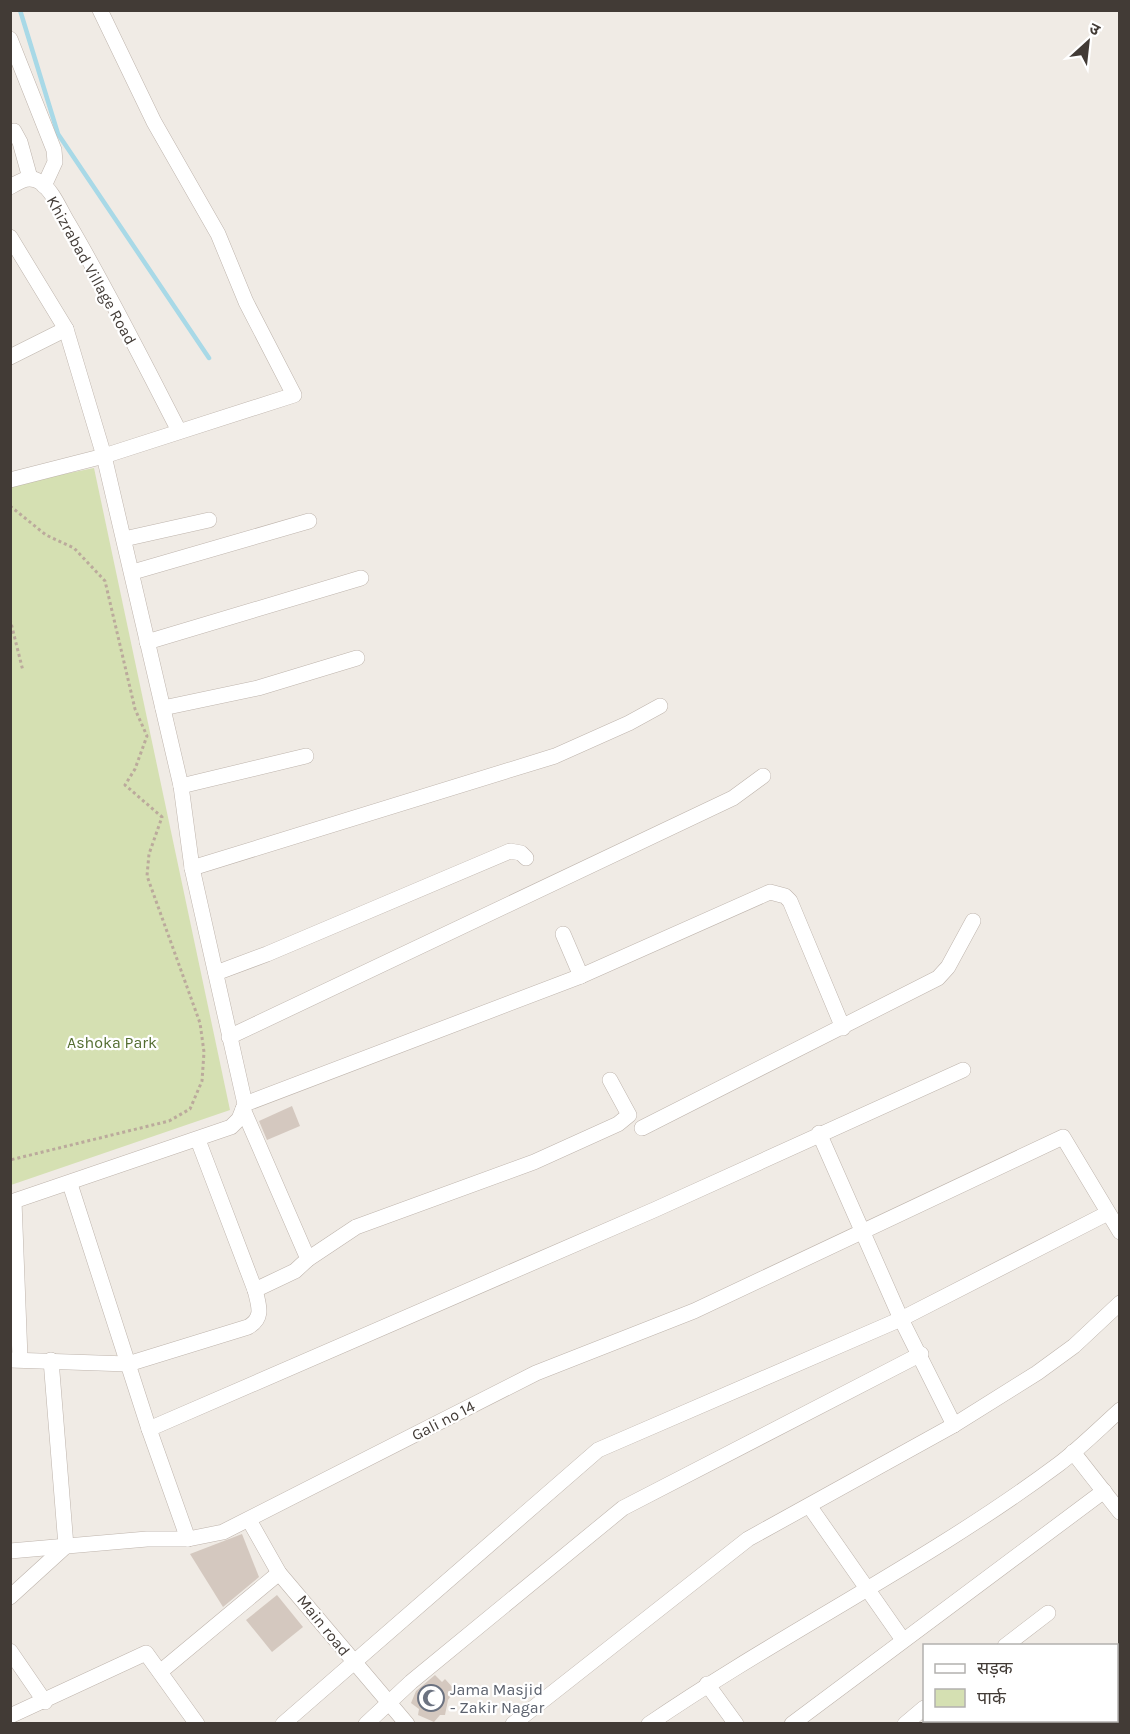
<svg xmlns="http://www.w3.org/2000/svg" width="1130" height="1734" viewBox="0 0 1130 1734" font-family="Karla,'Noto Sans Devanagari',sans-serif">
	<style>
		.green { fill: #d5e0b2 }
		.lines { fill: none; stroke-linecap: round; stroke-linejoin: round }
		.stream { stroke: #a8d9e7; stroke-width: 4.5 }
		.building { fill: #d4c8bf }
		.street-casing { stroke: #beb4ac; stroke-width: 16 }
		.path { stroke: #bbaa9c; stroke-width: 3; stroke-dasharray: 3 3; stroke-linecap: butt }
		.street { stroke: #fff; stroke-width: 15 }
		.labels { text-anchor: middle; stroke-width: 4.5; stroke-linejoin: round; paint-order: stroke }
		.street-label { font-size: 16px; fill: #423b36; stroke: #fff }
		.park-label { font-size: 16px; fill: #536d30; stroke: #fff }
		.worship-label { font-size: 16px; fill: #5b616d; stroke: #fff; text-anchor: start }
	</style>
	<rect width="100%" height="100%" fill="#f0ebe5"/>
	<path class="green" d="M94,468L230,1110L11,1185L10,485Z"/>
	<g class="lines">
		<path class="stream" d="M20,10L58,134L209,358"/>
	</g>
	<g class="building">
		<path d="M292,1106L300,1126L267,1140L259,1121Z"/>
		<path d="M242,1534L259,1577L223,1607L190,1554Z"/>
		<path d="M277,1595L303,1627L272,1652L246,1620Z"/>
		<path d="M435,1675L442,1682L445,1679L455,1690L448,1700L445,1715H440L434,1722L418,1715L419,1709L411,1703L416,1691Z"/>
	</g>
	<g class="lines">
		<defs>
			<g id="street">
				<path d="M10,39L54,150L55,162L44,186"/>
				<path d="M14,131L20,142L30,178"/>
				<path d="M10,187C20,181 29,175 40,182C53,191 60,210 68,223C108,291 143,361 179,431"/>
				<path d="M10,237L66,329L104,456L181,786L192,868L245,1104L239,1119L231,1127L14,1201L20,1358"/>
				<path d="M10,357L66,329"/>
				<path d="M10,480L104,456L294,395L246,302L218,234L154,122L100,10"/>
				<path d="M124,539L209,520"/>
				<path d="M133,572L309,521"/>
				<path d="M147,642L361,578"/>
				<path d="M163,708L258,688L357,658"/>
				<path d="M181,786L306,756"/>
				<path d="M192,868L555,756L629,723L660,706"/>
				<path d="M563,934L581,976"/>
				<path d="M216,973L267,954L510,851L521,853L526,858"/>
				<path d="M229,1037L733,798L763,776"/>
				<path d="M245,1104L581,976L770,892L785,896L790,901L843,1028"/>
				<path d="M243,1109L308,1259"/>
				<path d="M642,1128L938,978L948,967L973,921"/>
				<path d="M819,1133L901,1319L954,1425"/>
				<path d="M70,1184L149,1429L188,1539"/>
				<path d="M255,1290L295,1271L308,1259L356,1227L534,1162L618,1124L629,1115L610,1080"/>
				<path d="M10,1360L128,1364L248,1327C264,1318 259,1306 255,1290L198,1140"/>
				<path d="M149,1429L654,1210L963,1070"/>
				<path d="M1073,1452L1120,1512"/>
				<path d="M810,1507L903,1640"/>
				<path d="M249,1520L279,1573L407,1724"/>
				<path d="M10,1551L147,1539H188L223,1532L536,1373L694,1311L1063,1137L1120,1232"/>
				<path d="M10,1597L66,1546L51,1360"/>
				<path d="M1005,1646L1048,1613"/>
				<path d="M10,1651L45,1702"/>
				<path d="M1116,1663L1120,1660"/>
				<path d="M160,1672L279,1573"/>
				<path d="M707,1684L736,1724"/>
				<path d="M10,1716L146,1653L197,1724"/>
				<path d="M1023,1720L1025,1724"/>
				<path d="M283,1724L598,1450L901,1319L1106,1214"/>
				<path d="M366,1724L411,1682L623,1508L921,1354"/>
				<path d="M513,1724L748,1539L954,1425L1037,1373L1074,1346L1120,1303"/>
				<path d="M649,1724C782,1633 929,1561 1059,1464C1080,1448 1100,1428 1120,1410"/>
				<path d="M792,1724L1104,1491"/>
				<path d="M905,1724L924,1708"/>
				<path d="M1036,1724L1040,1720"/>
			</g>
		</defs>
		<use href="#street" class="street-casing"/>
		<g class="path">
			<path d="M10,506L46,535L74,548L105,581L135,709L147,736L135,769L125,785L162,817L149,854L147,876L200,1023L204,1052L202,1081L190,1109L169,1121L10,1160"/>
			<path d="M10,619L23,671"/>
		</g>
		<use href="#street" class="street"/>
	</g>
	<defs>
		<symbol id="mosque-ring" viewBox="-11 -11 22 22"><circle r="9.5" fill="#fff" stroke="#6b7280" stroke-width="1.5"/><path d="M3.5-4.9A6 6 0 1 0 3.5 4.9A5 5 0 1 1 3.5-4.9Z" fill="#6b7280"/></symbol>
	</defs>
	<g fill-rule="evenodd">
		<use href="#mosque-ring" x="416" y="1683" width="30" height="30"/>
	</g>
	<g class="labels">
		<g class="street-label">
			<text transform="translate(92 270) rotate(61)" y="6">Khizrabad Village Road</text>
			<text transform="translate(443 1420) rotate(-27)" y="6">Gali no 14</text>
			<text transform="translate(324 1625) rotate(51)" y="6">Main road</text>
		</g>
		<g class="park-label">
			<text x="112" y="1048">Ashoka Park</text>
		</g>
		<g class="worship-label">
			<text x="450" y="1695">Jama Masjid<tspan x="450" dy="18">- Zakir Nagar</tspan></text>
		</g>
	</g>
	<rect width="1130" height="1734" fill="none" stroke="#423b36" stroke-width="24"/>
	<rect x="923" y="1644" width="195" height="78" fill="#ffffff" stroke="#b3b1af" stroke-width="1.5"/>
	<rect x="935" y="1664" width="30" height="9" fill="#ffffff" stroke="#b3b1af" stroke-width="1.5"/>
	<text x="977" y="1674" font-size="18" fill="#423b36">सड़क</text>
	<rect x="935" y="1689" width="30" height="18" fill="#d5e0b2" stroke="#b3b1af" stroke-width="1.5"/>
	<text x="977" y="1704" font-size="18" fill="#423b36">पार्क</text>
	<g transform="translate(1088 42) rotate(27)" stroke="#ffffff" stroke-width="4.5" paint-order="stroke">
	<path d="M0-4.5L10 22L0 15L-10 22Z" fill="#423b36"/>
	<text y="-9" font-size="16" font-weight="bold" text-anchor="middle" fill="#423b36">उ</text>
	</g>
</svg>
